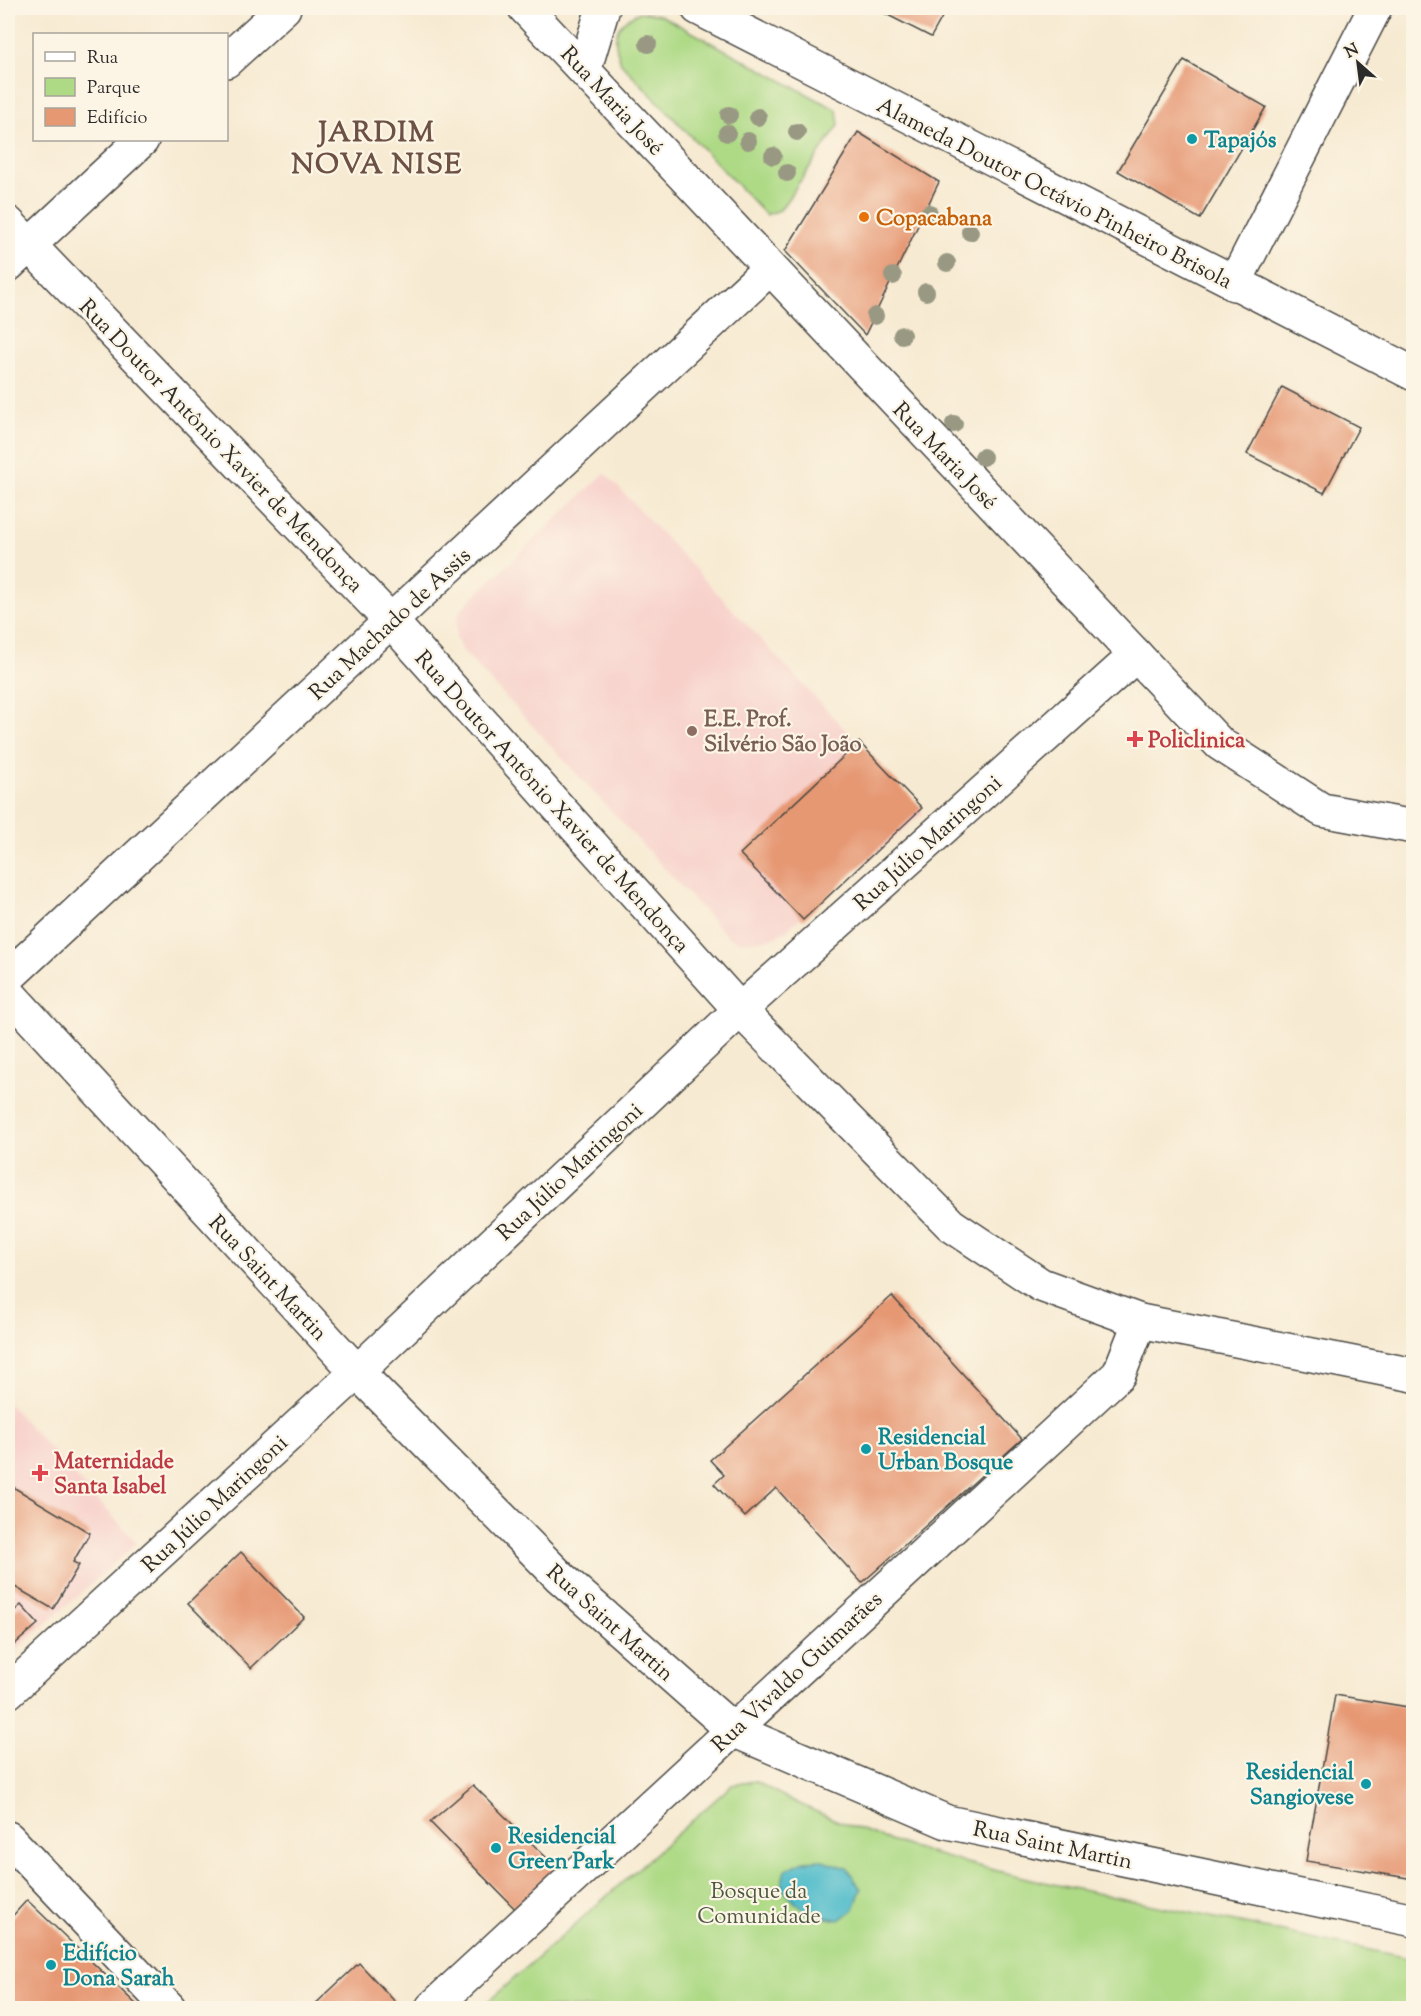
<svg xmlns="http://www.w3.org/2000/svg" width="1421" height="2016" viewBox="0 0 1421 2016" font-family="'Sorts Mill Goudy',serif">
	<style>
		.built { fill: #f7d0ca }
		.green { fill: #aeda86; stroke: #6c8258; stroke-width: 1.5 }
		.water { fill: #50bccb; stroke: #3e747b; stroke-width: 1.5 }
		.building { fill: #e69873 }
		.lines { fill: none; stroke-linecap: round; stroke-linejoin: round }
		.minor-casing { stroke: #4a4844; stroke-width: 36 }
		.tertiary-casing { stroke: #4a4844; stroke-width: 36 }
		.minor { stroke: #fff; stroke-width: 33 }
		.tertiary { stroke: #fff; stroke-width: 33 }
		.tree { fill: #999983 }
		.culture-dot { fill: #0f9aa8; stroke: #fcf5e5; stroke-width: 2 }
		.food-dot { fill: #e8710a; stroke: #fcf5e5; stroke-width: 2 }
		.education-dot { fill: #8d6e63; stroke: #fcf5e5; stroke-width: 2 }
		.health-dot { fill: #e0444e; stroke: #fcf5e5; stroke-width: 2 }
		.labels { text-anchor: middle; stroke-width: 4.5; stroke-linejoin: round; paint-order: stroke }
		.street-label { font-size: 22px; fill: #2b2b2b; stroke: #fcf5e5 }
		.culture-label { font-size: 22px; font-weight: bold; fill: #0d838f; stroke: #fcf5e5; text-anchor: start }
		.food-label { font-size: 22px; font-weight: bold; fill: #c56008; stroke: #fcf5e5; text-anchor: start }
		.education-label { font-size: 22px; font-weight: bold; fill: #785e54; stroke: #fcf5e5; text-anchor: start }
		.health-label { font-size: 22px; font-weight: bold; fill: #be3a42; stroke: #fcf5e5; text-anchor: start }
		.park-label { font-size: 22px; fill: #4c5742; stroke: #fcf5e5 }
		.district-label { font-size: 28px; font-weight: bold; letter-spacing: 1.5px; fill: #6c5144; stroke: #fcf5e5 }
	</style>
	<rect width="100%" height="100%" fill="#fcf5e5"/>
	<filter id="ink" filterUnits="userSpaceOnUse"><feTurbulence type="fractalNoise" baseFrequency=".0167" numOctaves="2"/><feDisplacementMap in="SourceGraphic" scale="12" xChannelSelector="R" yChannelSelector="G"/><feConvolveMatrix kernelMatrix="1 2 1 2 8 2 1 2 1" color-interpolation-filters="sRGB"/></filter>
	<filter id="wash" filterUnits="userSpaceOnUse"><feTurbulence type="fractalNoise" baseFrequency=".008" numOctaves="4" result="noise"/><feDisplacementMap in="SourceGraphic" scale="24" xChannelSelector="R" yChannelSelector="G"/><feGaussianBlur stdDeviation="1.35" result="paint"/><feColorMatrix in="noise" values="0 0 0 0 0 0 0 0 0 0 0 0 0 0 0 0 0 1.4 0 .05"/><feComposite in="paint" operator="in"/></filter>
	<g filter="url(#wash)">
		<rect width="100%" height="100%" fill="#f7ead2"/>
		<g class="built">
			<path d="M605,473L923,813L784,932L770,939L741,942L728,937L461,649L456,638L457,619L461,609Z"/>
			<path d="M8,1403L137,1543L8,1657Z"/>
		</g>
		<g class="green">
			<path d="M640,12L660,15L837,110L839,125L780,210L766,215L621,63C611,37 614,23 640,12Z"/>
			<path d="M755,1781C871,1847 1004,1874 1134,1901C1227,1920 1320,1940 1413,1959V2008H481L732,1785Z"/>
		</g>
		<path class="water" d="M823,1860L847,1868L861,1889L854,1909L840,1920C809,1916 801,1911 781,1887L785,1870L804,1861Z"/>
		<g id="blocks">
			<g class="building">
				<path d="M874,8H947L931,37Z"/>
				<path d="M1184,60L1266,107L1200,219L1118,171Z"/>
				<path d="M858,132L939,182L865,335L785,251Z"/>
				<path d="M1282,387L1359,427L1324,493L1247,454Z"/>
				<path d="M859,742L922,808L803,920L740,854Z"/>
				<path d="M892,1296L1022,1439L862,1583L776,1488L745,1517L714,1484L724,1475L710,1460Z"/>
				<path d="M8,1484L90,1533L73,1562L79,1565L53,1609L8,1583Z"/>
				<path d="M241,1552L304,1617L251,1668L188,1603Z"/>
				<path d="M21,1605L38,1624L8,1650V1616Z"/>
				<path d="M1335,1695L1414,1708V1879L1306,1861Z"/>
				<path d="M473,1785L563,1874L522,1916L430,1822Z"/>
				<path d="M27,1900L140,2008H8V1921Z"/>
				<path d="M359,1963L401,2008H311Z"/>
			</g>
		</g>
	</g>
	<g filter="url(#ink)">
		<use href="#blocks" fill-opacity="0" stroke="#4a4844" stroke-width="1.5"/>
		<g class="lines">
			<defs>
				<g id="minor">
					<path d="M525,8L1220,744L1322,810L1414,827"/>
					<path d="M226,61L284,8"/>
					<path d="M8,223L391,621L740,1010L951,1225L1041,1285L1140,1321L1414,1375"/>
					<path d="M8,265L142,140"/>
					<path d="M1234,284L1375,8"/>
					<path d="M8,977L769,269"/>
					<path d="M8,993L357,1372L560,1577L733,1730L947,1822L1414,1920"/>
					<path d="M8,1692L357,1372L740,1010L1136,655"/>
					<path d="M8,1838L169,2008"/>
					<path d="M432,2008L1119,1374L1140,1321"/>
				</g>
				<g id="tertiary">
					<path d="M698,8L1414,374"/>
					<path d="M585,68L603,8"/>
				</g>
			</defs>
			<use href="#minor" class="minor-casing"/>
			<use href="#tertiary" class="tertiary-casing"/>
			<use href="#minor" class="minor"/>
			<use href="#tertiary" class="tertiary"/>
		</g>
		<g class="tree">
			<circle cx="648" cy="44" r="9"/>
			<circle cx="729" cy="115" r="9"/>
			<circle cx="758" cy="117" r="9"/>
			<circle cx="797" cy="132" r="9"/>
			<circle cx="727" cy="133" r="9"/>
			<circle cx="748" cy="141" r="9"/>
			<circle cx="773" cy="156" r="9"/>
			<circle cx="787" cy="173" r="9"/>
			<circle cx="929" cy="213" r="9"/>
			<circle cx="970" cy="232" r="9"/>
			<circle cx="947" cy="263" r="9"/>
			<circle cx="893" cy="276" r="9"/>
			<circle cx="926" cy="292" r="9"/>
			<circle cx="875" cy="316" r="9"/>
			<circle cx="902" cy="335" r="9"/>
			<circle cx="954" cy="424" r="9"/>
			<circle cx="983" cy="457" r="9"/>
		</g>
	</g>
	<g class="culture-dot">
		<circle cx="1192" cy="139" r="6"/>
		<circle cx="866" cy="1449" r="6"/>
		<circle cx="1366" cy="1784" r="6"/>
		<circle cx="496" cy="1848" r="6"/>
		<circle cx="51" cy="1965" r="6"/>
	</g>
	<circle class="food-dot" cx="864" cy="217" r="6"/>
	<circle class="education-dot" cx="692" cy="731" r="6"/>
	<g class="health-dot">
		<path d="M1132 730h6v6h6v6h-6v6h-6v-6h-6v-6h6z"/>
		<path d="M37 1464h6v6h6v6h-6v6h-6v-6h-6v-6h6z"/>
	</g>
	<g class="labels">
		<g class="street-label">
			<text transform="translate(613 100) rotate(47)" y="8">Rua Maria José</text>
			<text transform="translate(1055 192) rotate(27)" y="8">Alameda Doutor Octávio Pinheiro Brisola</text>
			<text transform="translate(222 445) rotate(46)" y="8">Rua Doutor Antônio Xavier de Mendonça</text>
			<text transform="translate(946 455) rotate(46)" y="8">Rua Maria José</text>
			<text transform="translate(389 623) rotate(-43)" y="8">Rua Machado de Assis</text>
			<text transform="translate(553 801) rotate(48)" y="8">Rua Doutor Antônio Xavier de Mendonça</text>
			<text transform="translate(927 842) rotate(-42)" y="8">Rua Júlio Maringoni</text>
			<text transform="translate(569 1171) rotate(-43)" y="8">Rua Júlio Maringoni</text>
			<text transform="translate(269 1277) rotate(47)" y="8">Rua Saint Martin</text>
			<text transform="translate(214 1503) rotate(-43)" y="8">Rua Júlio Maringoni</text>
			<text transform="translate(611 1622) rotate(42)" y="8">Rua Saint Martin</text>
			<text transform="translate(796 1671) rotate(-43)" y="8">Rua Vivaldo Guimarães</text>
			<text transform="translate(1053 1844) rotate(12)" y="8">Rua Saint Martin</text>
		</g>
		<g class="culture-label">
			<text x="1204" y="147">Tapajós</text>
			<text x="878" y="1444">Residencial<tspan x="878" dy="25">Urban Bosque</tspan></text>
			<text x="1354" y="1779" text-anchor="end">Residencial<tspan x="1354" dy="25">Sangiovese</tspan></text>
			<text x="508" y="1843">Residencial<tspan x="508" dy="25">Green Park</tspan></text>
			<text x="63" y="1960">Edifício<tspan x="63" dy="25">Dona Sarah</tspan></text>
		</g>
		<g class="food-label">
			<text x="876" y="225">Copacabana</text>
		</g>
		<g class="education-label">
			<text x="704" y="726">E.E. Prof.<tspan x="704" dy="25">Silvério São João</tspan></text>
		</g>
		<g class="health-label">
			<text x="1148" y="747">Policlinica</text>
			<text x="54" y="1468">Maternidade<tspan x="54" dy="25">Santa Isabel</tspan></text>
		</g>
		<g class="park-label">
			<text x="759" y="1898">Bosque da<tspan x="759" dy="25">Comunidade</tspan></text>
		</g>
		<g class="district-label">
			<text x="377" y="141">JARDIM<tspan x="377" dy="32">NOVA NISE</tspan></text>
		</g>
	</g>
	<rect width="1421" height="2016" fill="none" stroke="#fcf5e5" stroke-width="30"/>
	<rect x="33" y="33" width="195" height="108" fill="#fcf5e5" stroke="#a8a49b" stroke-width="1.5"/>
	<rect x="45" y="52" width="30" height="9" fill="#ffffff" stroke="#a8a49b" stroke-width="1.5"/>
	<text x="87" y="63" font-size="18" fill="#2b2b2b">Rua</text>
	<rect x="45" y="78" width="30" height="18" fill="#aeda86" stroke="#a8a49b" stroke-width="1.5"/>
	<text x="87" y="93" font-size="18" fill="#2b2b2b">Parque</text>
	<rect x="45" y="108" width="30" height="18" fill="#e69873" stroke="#a8a49b" stroke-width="1.5"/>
	<text x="87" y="123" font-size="18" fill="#2b2b2b">Edifício</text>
	<g transform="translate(1358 63) rotate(332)" stroke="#fcf5e5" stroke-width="4.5" paint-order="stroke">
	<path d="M0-4.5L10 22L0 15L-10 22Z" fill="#2b2b2b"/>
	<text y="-9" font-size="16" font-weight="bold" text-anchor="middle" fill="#2b2b2b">N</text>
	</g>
</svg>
